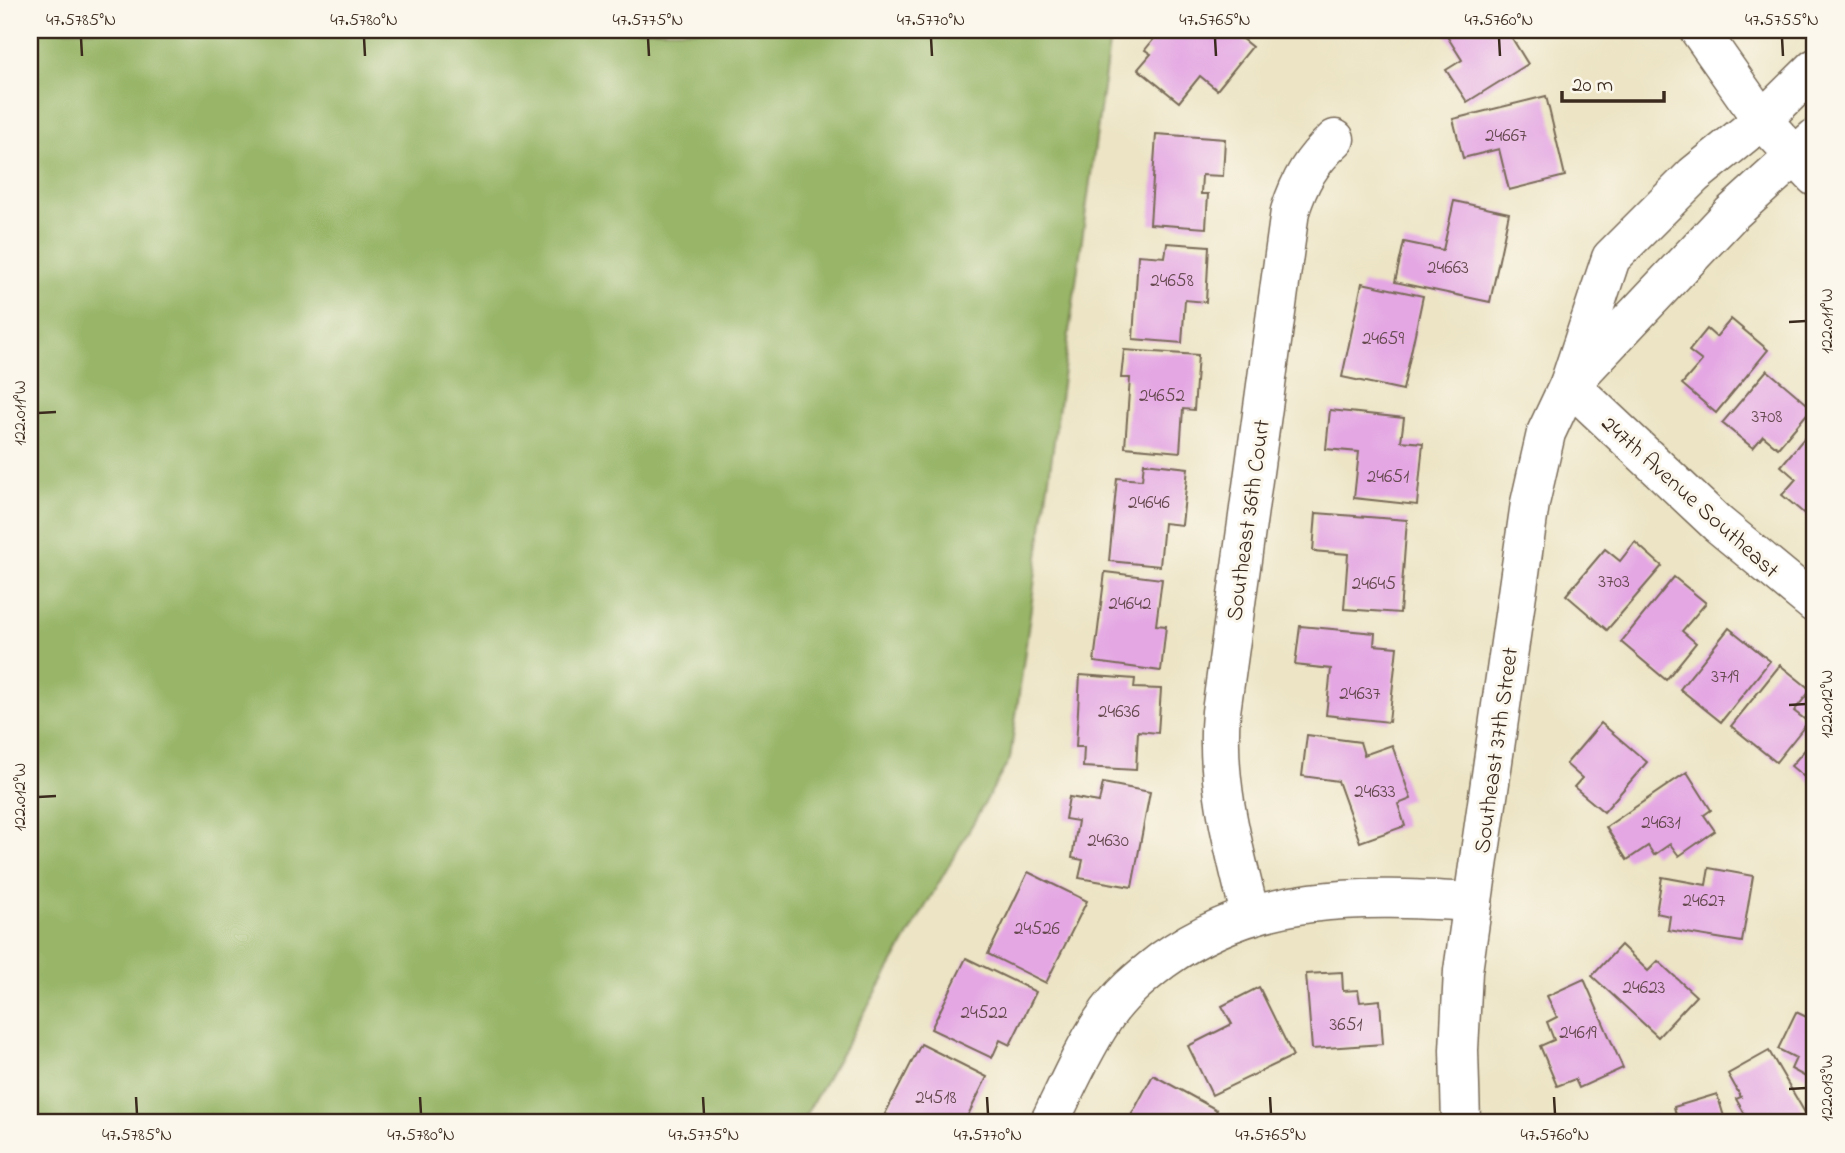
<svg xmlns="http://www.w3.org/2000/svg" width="1845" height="1153" viewBox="0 0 1845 1153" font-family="'Indie Flower',sans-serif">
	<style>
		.forest { fill: #98b567; stroke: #6a7042; stroke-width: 2 }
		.building { fill: #e4a7e3 }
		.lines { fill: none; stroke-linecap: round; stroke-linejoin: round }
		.minor-casing { stroke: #796b58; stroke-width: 41 }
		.minor { stroke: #fff; stroke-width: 38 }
		.ticks { fill: none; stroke: #3b2a1e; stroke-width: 2.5 }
		.labels { text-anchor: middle; stroke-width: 6; stroke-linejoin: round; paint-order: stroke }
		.number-label { font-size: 19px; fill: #65494f }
		.street-label { font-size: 23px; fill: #3b2a1e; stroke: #fbf7ec }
		.neatline { fill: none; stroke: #3b2a1e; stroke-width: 2.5 }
		.ticks-label { font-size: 18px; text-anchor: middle; fill: #3b2a1e }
	</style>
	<rect width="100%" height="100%" fill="#fbf7ec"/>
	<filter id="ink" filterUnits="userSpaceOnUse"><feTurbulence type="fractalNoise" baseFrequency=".0143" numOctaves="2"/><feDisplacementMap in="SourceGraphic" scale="14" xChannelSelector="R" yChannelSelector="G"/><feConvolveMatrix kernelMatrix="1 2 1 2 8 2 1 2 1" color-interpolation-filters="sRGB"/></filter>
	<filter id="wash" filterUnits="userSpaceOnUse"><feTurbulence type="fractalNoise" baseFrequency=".00686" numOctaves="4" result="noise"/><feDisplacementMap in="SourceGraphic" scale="28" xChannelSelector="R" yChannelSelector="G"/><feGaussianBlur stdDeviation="1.57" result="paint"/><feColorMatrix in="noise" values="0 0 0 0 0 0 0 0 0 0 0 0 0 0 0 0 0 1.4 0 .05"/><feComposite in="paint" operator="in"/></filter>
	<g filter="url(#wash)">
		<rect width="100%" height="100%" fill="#ece4c4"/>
		<path class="forest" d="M30,30H1111L1010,759L801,1123H30Z"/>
		<g id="blocks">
			<g class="building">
				<path d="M1161,30H1231L1252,47L1217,90L1200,76L1179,102L1138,69L1151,54L1145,50Z"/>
				<path d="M1443,30H1507L1528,64L1467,102L1446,70L1462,60Z"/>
				<path d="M1546,96L1565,176L1509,190L1499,149L1463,158L1453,119Z"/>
				<path d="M1156,134L1225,139L1223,176L1202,175L1201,194H1208L1206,228L1150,224Z"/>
				<path d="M1454,201L1509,213L1490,302L1395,282L1404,242L1443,250Z"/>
				<path d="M1167,243L1209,246L1206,302L1185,300L1182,343L1133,339L1138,255L1165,257Z"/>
				<path d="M1362,283L1423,296L1403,390L1342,377Z"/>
				<path d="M1731,319L1768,350L1716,413L1682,384L1702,361L1689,351L1707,329L1716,337Z"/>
				<path d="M1124,350L1198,355L1194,410L1183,409L1180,452L1125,447L1130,378H1121Z"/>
				<path d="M1767,370L1812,408L1778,448L1763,436L1753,448L1722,423Z"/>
				<path d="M1330,410L1404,418L1401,441L1423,443L1417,505L1354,498L1359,452L1326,449Z"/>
				<path d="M1815,425V518L1813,521L1782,495L1796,479L1781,466Z"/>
				<path d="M1144,463L1188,468L1182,525L1164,523L1160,566L1109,561L1117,478L1142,480Z"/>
				<path d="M1316,513L1407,520L1400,613L1344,609L1348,554L1313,551Z"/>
				<path d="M1635,542L1662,566L1607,630L1566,595L1605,549L1620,561Z"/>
				<path d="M1105,572L1162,579L1156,625L1166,626L1161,671L1094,662Z"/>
				<path d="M1674,577L1706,603L1682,631L1696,643L1666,680L1621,642Z"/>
				<path d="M1300,626L1375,633L1374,645L1397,647L1389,722L1326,715L1331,669L1295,665Z"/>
				<path d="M1729,628L1770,661L1721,722L1680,689Z"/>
				<path d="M1780,665L1811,690L1794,711L1808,722L1776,762L1731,726Z"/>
				<path d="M1080,675L1135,679L1134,688L1161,689L1158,733L1138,731L1136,770L1083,767L1084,747H1076Z"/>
				<path d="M1601,723L1647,762L1604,812L1574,787L1582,778L1566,764Z"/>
				<path d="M1307,735L1360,742L1364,755L1392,745L1411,799L1398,804L1405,826L1360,842L1338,781L1302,776Z"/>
				<path d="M1815,738V786L1791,766Z"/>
				<path d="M1687,772L1711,810L1704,815L1715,831L1679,856L1670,844L1654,855L1648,846L1627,860L1606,827Z"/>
				<path d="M1103,783L1150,792L1132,887L1079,878L1083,860L1072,858L1078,821L1065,819L1069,797L1099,802Z"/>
				<path d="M1709,868L1753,876L1742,942L1668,930L1670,916L1656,913L1662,877L1706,885Z"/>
				<path d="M1028,872L1087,901L1046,983L988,954Z"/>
				<path d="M1621,945L1648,971L1658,961L1696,996L1658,1037L1592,976Z"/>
				<path d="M966,958L1036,992L1010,1045L1000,1040L992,1058L931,1029Z"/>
				<path d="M1342,972L1343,991L1358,990L1360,1002L1380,1000L1383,1044L1312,1049L1306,974Z"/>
				<path d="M1584,979L1623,1068L1579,1088L1575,1079L1557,1086L1540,1046L1554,1040L1547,1022L1557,1017L1547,996Z"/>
				<path d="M1259,987L1293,1056L1212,1095L1188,1046L1232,1024L1222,1006Z"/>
				<path d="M1796,1012L1815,1021V1082L1791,1069L1796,1058L1778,1049Z"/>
				<path d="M921,1044L987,1077L964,1123H904L885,1114Z"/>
				<path d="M1769,1051L1811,1123H1750L1736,1099L1741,1097L1728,1074Z"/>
				<path d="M1153,1075L1217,1110L1210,1123H1127Z"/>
				<path d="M1717,1094L1726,1123H1678L1674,1107Z"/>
				<path d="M1655,1114L1657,1123H1612V1122Z"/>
			</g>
		</g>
	</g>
	<g filter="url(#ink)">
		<use href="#blocks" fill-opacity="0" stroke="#796b58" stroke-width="2"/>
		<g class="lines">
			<defs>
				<g id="minor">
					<path d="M1699,30L1762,120L1815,177"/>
					<path d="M1576,378L1731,214L1815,138"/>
					<path d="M1569,384L1718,524L1815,604"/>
					<path d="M1250,914C1233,846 1215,782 1221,712L1290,211C1300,180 1311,161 1335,139"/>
					<path d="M1049,1123C1066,1089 1082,1051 1103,1020C1118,996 1141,977 1163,960C1259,891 1360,896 1473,902"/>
					<path d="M1461,1123L1459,1050L1463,971L1530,503L1546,433L1569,384L1611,258L1694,175L1762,120L1815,68"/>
				</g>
			</defs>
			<use href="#minor" class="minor-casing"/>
			<use href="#minor" class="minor"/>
		</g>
	</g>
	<path class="ticks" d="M81,38L82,56M364,38L365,56M648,38L649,56M931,38L932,56M1215,38L1216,56M1499,38L1500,56M1782,38L1783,56M1789,322L1806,321M38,413L56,412M1789,705L1806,704M38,797L56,796M1789,1089L1806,1088M136,1097L137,1114M420,1097L421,1114M703,1097L704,1114M987,1097L988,1114M1270,1097L1271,1114M1554,1097L1555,1114"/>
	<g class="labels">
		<g class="number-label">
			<text x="1506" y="141">24667</text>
			<text x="1448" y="273">24663</text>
			<text x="1172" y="286">24658</text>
			<text x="1383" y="344">24659</text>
			<text x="1162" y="401">24652</text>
			<text x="1767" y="422">3708</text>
			<text x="1388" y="482">24651</text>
			<text x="1149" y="508">24646</text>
			<text x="1614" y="587">3703</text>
			<text x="1374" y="589">24645</text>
			<text x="1130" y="609">24642</text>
			<text x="1725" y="682">3719</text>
			<text x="1360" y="699">24637</text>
			<text x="1119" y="717">24636</text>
			<text x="1375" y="797">24633</text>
			<text x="1661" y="828">24631</text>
			<text x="1108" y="846">24630</text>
			<text x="1704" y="906">24627</text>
			<text x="1037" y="934">24526</text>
			<text x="1644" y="993">24623</text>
			<text x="984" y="1018">24522</text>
			<text x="1346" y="1030">3651</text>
			<text x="1578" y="1038">24619</text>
			<text x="936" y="1103">24518</text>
		</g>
		<g class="street-label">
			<text transform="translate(1691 496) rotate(42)" y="8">247th Avenue Southeast</text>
			<text transform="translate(1247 520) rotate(-82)" y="8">Southeast 36th Court</text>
			<text transform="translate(1495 750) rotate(-82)" y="8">Southeast 37th Street</text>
		</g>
	</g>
	<rect width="1845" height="1153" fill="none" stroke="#fbf7ec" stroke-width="77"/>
	<path d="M1562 91v10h102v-10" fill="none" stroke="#3b2a1e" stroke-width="3.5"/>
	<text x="1572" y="91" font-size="21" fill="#3b2a1e" stroke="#fbf7ec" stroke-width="5" paint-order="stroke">20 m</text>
	<rect x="38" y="38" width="1768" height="1076" class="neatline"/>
	<g class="ticks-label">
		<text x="81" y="25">47.5785°N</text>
		<text x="364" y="25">47.5780°N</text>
		<text x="648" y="25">47.5775°N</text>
		<text x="931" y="25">47.5770°N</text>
		<text x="1215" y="25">47.5765°N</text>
		<text x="1499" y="25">47.5760°N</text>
		<text x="1782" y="25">47.5755°N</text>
		<text transform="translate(1826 321) rotate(-90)" y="6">122.011°W</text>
		<text transform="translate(19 413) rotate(-90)" y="6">122.011°W</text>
		<text transform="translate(1826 704) rotate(-90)" y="6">122.012°W</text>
		<text transform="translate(19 797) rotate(-90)" y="6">122.012°W</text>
		<text transform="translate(1826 1088) rotate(-90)" y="6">122.013°W</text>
		<text x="137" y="1140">47.5785°N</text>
		<text x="421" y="1140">47.5780°N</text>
		<text x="704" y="1140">47.5775°N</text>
		<text x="988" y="1140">47.5770°N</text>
		<text x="1271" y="1140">47.5765°N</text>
		<text x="1555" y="1140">47.5760°N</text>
	</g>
</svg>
